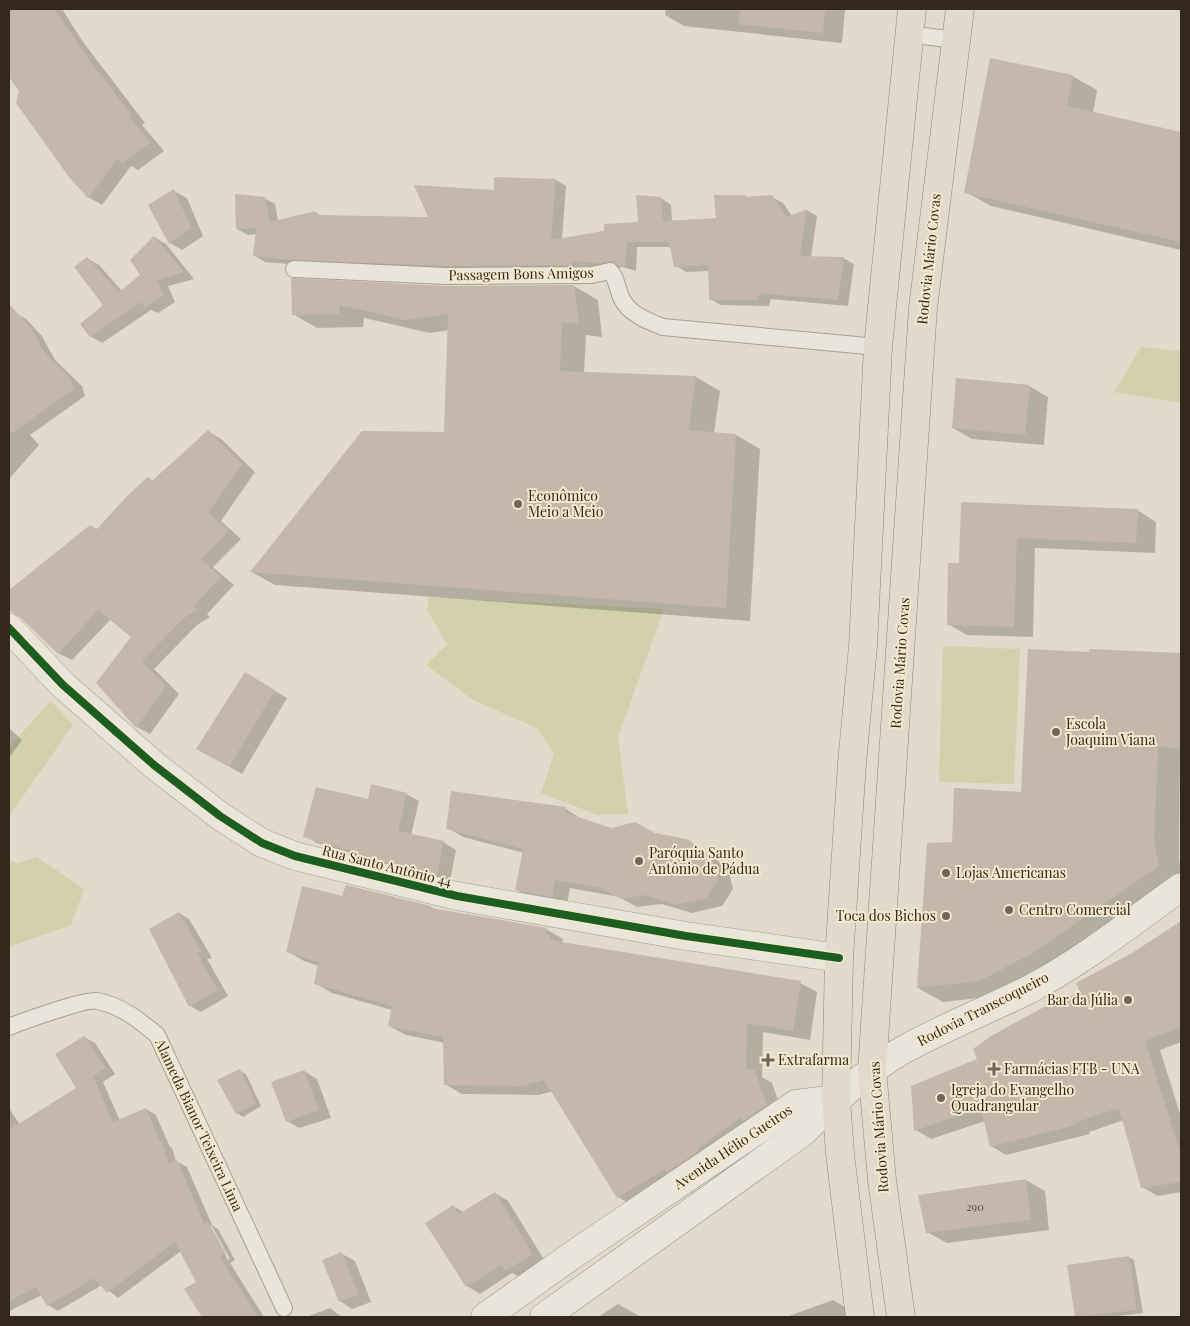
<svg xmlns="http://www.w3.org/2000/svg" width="1190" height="1326" viewBox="0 0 1190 1326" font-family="'Playfair Display',serif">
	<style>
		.green { fill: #d2d1ac }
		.shadow { fill: #0003; fill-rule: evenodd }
		.building { fill: #c5b8ab }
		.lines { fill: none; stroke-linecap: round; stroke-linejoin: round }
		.service-casing { stroke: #a79f93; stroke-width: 18 }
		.tertiary-casing { stroke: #a79f93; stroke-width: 29 }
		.secondary-casing { stroke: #968e83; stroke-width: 29 }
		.primary-casing { stroke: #8c847a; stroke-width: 29 }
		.service { stroke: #eae5db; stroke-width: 16 }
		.tertiary { stroke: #eae5db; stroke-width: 28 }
		.secondary { stroke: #eae5db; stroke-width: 28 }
		.primary { stroke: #e2dacc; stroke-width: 28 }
		.cycleway-casing { stroke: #f4e8ce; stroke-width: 11 }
		.cycleway { stroke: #1b5e20; stroke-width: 8 }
		.poi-dot { fill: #716659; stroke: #f4e8ce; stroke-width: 2 }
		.labels { text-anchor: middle; stroke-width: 4; stroke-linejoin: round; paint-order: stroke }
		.number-label { font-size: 11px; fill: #584b40 }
		.street-label { font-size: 14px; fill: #34271c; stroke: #f4e8ce }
		.poi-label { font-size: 14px; fill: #34271c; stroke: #f4e8ce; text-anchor: start }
	</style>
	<rect width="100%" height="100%" fill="#e2daca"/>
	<g class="green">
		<path d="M1141,347L1181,351V403L1114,392Z"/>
		<path d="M429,597L664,609L618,737L628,814L598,815L541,793L554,754L537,728L473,700L426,665L447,644L427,610Z"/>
		<path d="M943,646L1020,649L1014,784L939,782Z"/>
		<path d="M51,701L73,725L9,816V747Z"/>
		<path d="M37,857L84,889L71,925L9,947V861L18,863Z"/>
	</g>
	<g class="shadow">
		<path d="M9,9H62L83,42L145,123L142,125L164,151L138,170L131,166L102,205L88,197L9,75Z"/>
		<path d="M666,9H845L842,43L684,26L665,15Z"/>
		<path d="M1072,76L1097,90L1093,113L1181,134V250L991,206L966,192Z"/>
		<path d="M495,178L556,180L566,186L562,240L639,223L661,198L671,205L672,221L717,219L745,196L749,198L772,197L783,203L792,216L807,210L817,216L811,257L843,258L854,264L848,306L771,299L769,306L721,305L710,299V271L686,272L676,266L671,247H637L636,271L623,267L609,269L581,266L582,270L302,265L265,262L255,256L256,234L248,235L237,229L264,198L275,204L278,221L315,212L321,216L430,218L496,192Z"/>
		<path d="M174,191L187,198L203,236L182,250L170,243Z"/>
		<path d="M154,237L166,244L194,279L168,286L175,302L158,313L151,310L102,343L90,336L105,305L87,258L99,265L122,291L142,275Z"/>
		<path d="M292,279L446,287L574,286L598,300L602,337L586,335L584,373L696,377L720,391L714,433L736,435L760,449L750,621L275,585L252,572L445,434L449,330L430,333L364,318L363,327L317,328L293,314Z"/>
		<path d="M14,312L26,319L42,336L55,360L82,386L85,396L30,435L39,445L9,479V316Z"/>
		<path d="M1029,386L1048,397L1044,445L972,439L953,428Z"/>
		<path d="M208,431L221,439L255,472L221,521L241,539L213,567L234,585L207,614L210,617L197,625L154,669L179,694L150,734L137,727L97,683L132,636L111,619L72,660L58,653L23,618L9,609V591L90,527L97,530Z"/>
		<path d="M962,503L1137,510L1156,522L1155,553L1035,548L1033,637L967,635L948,624L960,565Z"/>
		<path d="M1091,650L1181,654L1179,856L1181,882L1004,995L943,1002L918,988L953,843L1023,793Z"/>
		<path d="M246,674L287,698L242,774L198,748Z"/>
		<path d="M9,728L22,740L9,758Z"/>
		<path d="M406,794L419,801L411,835L443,842L456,850L450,881L369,861L360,856L317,843L305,836Z"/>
		<path d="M566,809L581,819L611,829L687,840L728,868L733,889L722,906L692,913L662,904L637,907L619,897L570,888L567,905L532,899L517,890L524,853L463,837L448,828Z"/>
		<path d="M343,898L431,907L436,910L546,929L563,939L562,944L800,983L817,992L810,1040L763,1032L762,1077L772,1083L783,1115L635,1207L618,1197L553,1091L539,1095L462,1094L445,1084V1043L406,1035L389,1026L392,1010L332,993L315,983L319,966L304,961L287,951Z"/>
		<path d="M179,913L189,919L212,958L207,959L228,996L201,1012L190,1006Z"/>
		<path d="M1181,923V1042L1160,1050L1181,1117V1192L1158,1196L1142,1187L1124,1120L1089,1132L1090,1134L1006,1155L991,1146L985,1121L931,1139L916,1130L979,1059L1082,992L1132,954Z"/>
		<path d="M84,1037L95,1043L115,1074L103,1082L120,1121L146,1109L156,1115L170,1147L172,1148L176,1161L187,1167L212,1225L218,1229L235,1260L230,1263L264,1317H203L186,1290L198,1282L181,1251L118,1298L102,1285L58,1311L48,1305L42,1295L9,1311V1241L30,1231L9,1209V1108L20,1125L78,1088ZM209,1226H212L230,1259L228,1260Z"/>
		<path d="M240,1071L246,1074L261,1106L243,1117L237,1113Z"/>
		<path d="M304,1071L317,1079L331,1118L299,1128L287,1121Z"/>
		<path d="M1026,1180L1045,1191L1049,1230L947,1243L927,1232Z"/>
		<path d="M495,1193L508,1201L545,1261L519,1277L512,1273L480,1294L467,1286L453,1206L463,1212Z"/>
		<path d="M342,1254L355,1261L371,1302L352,1309L340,1301Z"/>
		<path d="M1128,1257L1134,1260L1143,1313L1111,1317H1076L1068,1266Z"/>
		<path d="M833,1300L852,1311L854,1317H786Z"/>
		<path d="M618,1304L641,1317H598Z"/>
		<path d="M330,1308L342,1317H306Z"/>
	</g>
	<g class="building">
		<path d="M9,9H54L95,68L132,115L129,117L151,142L123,163L117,159L88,198L69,177L16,103L19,91L9,77Z"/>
		<path d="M740,9H825L823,33L739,24Z"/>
		<path d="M990,58L1073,75L1067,106L1181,132V242L964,193Z"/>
		<path d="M494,177L556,179L551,240L604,231V224L638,222L636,195L661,197L663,221L716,218L714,195H745V197L772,195L787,217L807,209L800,256L844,257L838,300L760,293L758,300H709L708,265L674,267L669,242H627L625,266L618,265L613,261L598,263L571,261L572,265L446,266L290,260L253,256L256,228L236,229L235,194L265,197L270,222L315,211V215L428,217L414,185L494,190Z"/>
		<path d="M174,189L191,228L169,244L148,205Z"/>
		<path d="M154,236L184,272L157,280L164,295L145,308L141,302L90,337L80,324L103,305L74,267L87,257L119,292L140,275L130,260Z"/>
		<path d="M291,278L446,286L574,285L579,324L562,322L560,371L696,376L689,430L736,434L726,608L250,572L362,431L444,432L448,314L405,320L340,305L339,314L292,315Z"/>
		<path d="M9,304L31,328L44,352L70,378L74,389L9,435Z"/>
		<path d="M956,378L1030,385L1025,435L952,428Z"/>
		<path d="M208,430L242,464L208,513L229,531L201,559L221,577L194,606L198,609L184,618L142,661L166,686L136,728L96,683L131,637L98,610L58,654L20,617L9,611V590L90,525L97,529L128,495L148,477L153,481Z"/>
		<path d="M961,502L1138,509L1136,543L1017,538L1014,627L947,625L948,563H959Z"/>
		<path d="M1028,649L1089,652V649L1181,653V748L1158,747L1154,841L1159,866L1031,954L979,981L917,988L927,843L952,842L954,788L1021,792Z"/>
		<path d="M245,672L275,690L229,767L196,749Z"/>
		<path d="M371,784L407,793L398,831L444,841L437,875L355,855V852L303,837L316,787L368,799Z"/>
		<path d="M451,791L566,807V813L611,828L635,822L655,833L687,839L712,858L718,880L706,898L676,905L645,895L621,899L602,888L555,880L552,897L515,890L523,849L446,829Z"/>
		<path d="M346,885L431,906V908L547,928L546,935H550V940L801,981L793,1031L747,1023L746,1068L755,1071L767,1105L742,1121L741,1117L699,1148L700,1150L667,1172L665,1169L617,1198L544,1080L521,1086L444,1085L443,1037L388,1026L392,1006L314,984L318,962L286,952L302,886L342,896Z"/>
		<path d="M179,912L202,952L197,953L218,990L189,1007L149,929Z"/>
		<path d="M1181,921V1027L1145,1041L1181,1155V1182L1141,1188L1119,1108L1074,1123L1075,1125L990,1147L981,1108L914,1131L911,1086L977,1059L973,1049L991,1036L1044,1007L1080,992L1076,983L1132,953Z"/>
		<path d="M84,1036L106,1068L93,1076L113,1122L146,1108L160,1141H162L169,1164L177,1160L204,1224L208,1221L226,1254L220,1257L258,1317H202L184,1289L196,1282L175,1242L107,1293L94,1278L47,1306L36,1287L9,1301V1130L76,1088L55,1054Z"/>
		<path d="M240,1069L256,1103L236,1114L217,1080Z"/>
		<path d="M304,1070L319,1110L286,1122L271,1082Z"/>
		<path d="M1026,1179L1031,1220L926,1233L918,1195Z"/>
		<path d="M495,1192L533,1254L505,1271L502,1265L466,1287L425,1223L453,1205L459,1214Z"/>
		<path d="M342,1252L359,1295L339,1302L322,1260Z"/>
		<path d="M1129,1256L1137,1310L1075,1317L1067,1265Z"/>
	</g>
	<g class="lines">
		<defs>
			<g id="service">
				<path d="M908,34L955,40"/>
				<path d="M294,269L446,276L592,275L610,271C617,278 617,288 621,297C628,314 648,321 663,327L878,347"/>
				<path d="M9,1027C21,1022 87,998 97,1001C120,1005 139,1020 157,1035L284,1308"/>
			</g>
			<path id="tertiary" d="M9,628L63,685L154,765L220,816L262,843L295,856L457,896L686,936L839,958"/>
			<g id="secondary">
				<path d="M485,1317L577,1252L796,1104L836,1099"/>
				<path d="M544,1317L803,1132C834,1101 865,1072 903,1050C944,1027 988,1010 1030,989C1083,961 1132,922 1181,887"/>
			</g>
			<g id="primary">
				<path d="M860,1317L840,1154L836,1099L839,958L852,763L863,646L878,347L912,9"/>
				<path d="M901,1317L882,1180L872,1070L923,308L960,9"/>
			</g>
		</defs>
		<use href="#service" class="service-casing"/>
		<use href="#tertiary" class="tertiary-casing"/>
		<use href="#secondary" class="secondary-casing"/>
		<use href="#primary" class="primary-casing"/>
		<use href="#service" class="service"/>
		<use href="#tertiary" class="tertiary"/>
		<use href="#secondary" class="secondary"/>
		<use href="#primary" class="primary"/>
		<defs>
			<path id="cycleway" d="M9,628L63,685L154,765L220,816L262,843L295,856L457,896L686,936L839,958"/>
		</defs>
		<use href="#cycleway" class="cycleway-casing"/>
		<use href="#cycleway" class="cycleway"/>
	</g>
	<g class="poi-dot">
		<circle cx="518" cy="504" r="5"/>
		<circle cx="1056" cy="732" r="5"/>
		<circle cx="639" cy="861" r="5"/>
		<circle cx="946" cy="873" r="5"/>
		<circle cx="1009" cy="910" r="5"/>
		<circle cx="946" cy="916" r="5"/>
		<circle cx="1128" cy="1000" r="5"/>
		<path d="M765.5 1052.5h5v5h5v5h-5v5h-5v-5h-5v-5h5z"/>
		<path d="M991.5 1061.5h5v5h5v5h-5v5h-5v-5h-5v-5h5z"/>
		<circle cx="941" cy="1098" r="5"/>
	</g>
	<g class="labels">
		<g class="number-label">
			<text x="975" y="1211">290</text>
		</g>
		<g class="street-label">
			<text transform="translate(929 259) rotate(-84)" y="5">Rodovia Mário Covas</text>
			<text transform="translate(521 274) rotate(-1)" y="5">Passagem Bons Amigos</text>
			<text transform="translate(900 663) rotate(-86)" y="5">Rodovia Mário Covas</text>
			<text transform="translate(387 866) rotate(14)" y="5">Rua Santo Antônio 44</text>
			<text transform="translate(983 1009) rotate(-27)" y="5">Rodovia Transcoqueiro</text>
			<text transform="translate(199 1125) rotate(65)" y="5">Alameda Bianor Teixeira Lima</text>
			<text transform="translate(879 1127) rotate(-94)" y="5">Rodovia Mário Covas</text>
			<text transform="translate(733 1147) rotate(-34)" y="5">Avenida Hélio Gueiros</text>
		</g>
		<g class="poi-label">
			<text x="528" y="501">Econômico<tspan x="528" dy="16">Meio a Meio</tspan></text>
			<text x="1066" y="729">Escola<tspan x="1066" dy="16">Joaquim Viana</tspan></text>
			<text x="649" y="858">Paróquia Santo<tspan x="649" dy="16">Antônio de Pádua</tspan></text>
			<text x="956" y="878">Lojas Americanas</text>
			<text x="1019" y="915">Centro Comercial</text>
			<text x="936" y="921" text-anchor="end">Toca dos Bichos</text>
			<text x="1118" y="1005" text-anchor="end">Bar da Júlia</text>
			<text x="778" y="1065">Extrafarma</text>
			<text x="1004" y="1074">Farmácias FTB - UNA</text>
			<text x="951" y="1095">Igreja do Evangelho<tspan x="951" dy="16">Quadrangular</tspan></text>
		</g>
	</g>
	<rect width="1190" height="1326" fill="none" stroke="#34271c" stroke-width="20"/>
</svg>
